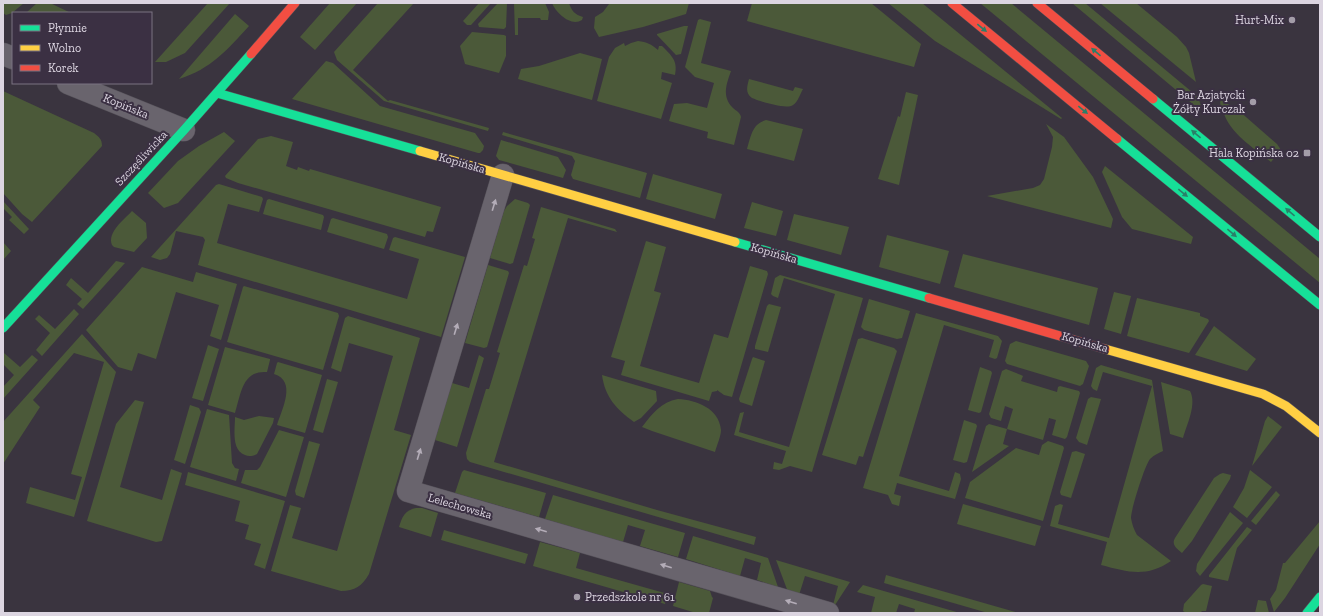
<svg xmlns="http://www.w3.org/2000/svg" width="1323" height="616" viewBox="0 0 1323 616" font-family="'Zilla Slab',serif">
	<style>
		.green { fill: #4b5939 }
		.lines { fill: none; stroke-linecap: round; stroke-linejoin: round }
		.street-casing { stroke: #56525a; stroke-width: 23 }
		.fast-casing { stroke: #56525a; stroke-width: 10 }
		.slow-casing { stroke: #56525a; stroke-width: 10 }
		.jam-casing { stroke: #56525a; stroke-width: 10 }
		.street { stroke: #69646d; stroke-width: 22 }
		.fast { stroke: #16e098; stroke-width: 9 }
		.slow { stroke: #ffcf43; stroke-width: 9 }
		.jam { stroke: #f24e42; stroke-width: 9 }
		.oneway { fill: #2a7f69 }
		.oneway2 { fill: #b4adb8 }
		.poi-dot { fill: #a39da8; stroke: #3b3043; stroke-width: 1.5 }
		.labels { text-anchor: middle; stroke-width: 4; stroke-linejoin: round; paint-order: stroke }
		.poi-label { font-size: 12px; fill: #dcd5e1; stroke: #3b3043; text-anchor: end }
		.street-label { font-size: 12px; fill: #dcd5e1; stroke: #3b3043 }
	</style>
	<rect width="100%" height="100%" fill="#3a343f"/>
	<g class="green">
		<path d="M3,3H24L12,13L6,15L3,13Z"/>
		<path d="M37,3H50L71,13H26Z"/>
		<path d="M208,3H230L185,53L166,62H155Z"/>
		<path d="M330,3H357L315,50L300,37Z"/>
		<path d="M378,3H414L353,70L388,101L390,100L489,128L488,131L384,101L337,60L334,52Z"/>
		<path d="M479,3H491L471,25H467L463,21Z"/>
		<path d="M498,3H507L506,27L504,29L479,27L478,24Z"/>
		<path d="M514,3H545L549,12L548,20H541L540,18H518V35H515Z"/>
		<path d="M552,3H569C571,10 575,15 583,17L582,20C571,27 556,13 552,3Z"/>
		<path d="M614,3H689L686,14L643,27L599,37L594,28L595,17L603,12L609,4Z"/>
		<path d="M752,3H871L921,44L914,67L747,21Z"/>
		<path d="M888,3H922L1062,118L1061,119L935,41Z"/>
		<path d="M980,3H1011L1320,259V283Z"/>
		<path d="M1072,3H1085L1198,97L1201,106L1200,110Z"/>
		<path d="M1100,3H1136L1177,37L1186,47L1189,53L1196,82Z"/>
		<path d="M235,14L249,26C227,50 211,69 179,79Z"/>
		<path d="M700,19L711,22L701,63L731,71C727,83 721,96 733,108C736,111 740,112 741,117L734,145L707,138L708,132L669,121L674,104L687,103L707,108L714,83L695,77L685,67L698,20Z"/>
		<path d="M684,26H688L681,54L676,55L657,35V34Z"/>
		<path d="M472,32L504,35L506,36V56L499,73L465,64L460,46Z"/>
		<path d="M638,41C647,42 651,44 658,50L659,46H662C672,56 678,61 675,75L662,72L661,79L672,83L661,119L597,101L609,57L615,48L624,43L625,46L631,43Z"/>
		<path d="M580,53L602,59L592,100L518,79L521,69L539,66Z"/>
		<path d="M326,61L333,63L380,106L475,133L484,146L483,150L480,153H478L292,99Z"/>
		<path d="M749,79L793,91L795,87L803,89C800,94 798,102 793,105C786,110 759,101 752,98C745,93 747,87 749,79Z"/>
		<path d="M3,91L94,133C99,137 102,139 102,146L32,222L22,214L3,193Z"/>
		<path d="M906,92L918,95L899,185L878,179L898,116L900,117Z"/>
		<path d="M1221,100L1238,110L1277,144L1281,150L1271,162C1253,147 1230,134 1223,111C1221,107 1219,103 1221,100Z"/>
		<path d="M766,120L803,129L794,161L747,149C751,136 752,124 766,120Z"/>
		<path d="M1046,124L1064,137L1093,177L1113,219L1111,228L987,196L1033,188L1040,185L1044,179L1052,147L1053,137Z"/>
		<path d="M224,132L235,141L178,203L164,208L148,193L178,161L199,146Z"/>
		<path d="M503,132L647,173L640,198L573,179L571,175L575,161L572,156L502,135Z"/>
		<path d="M271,136L293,142L286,166L297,170L298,167L309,171L310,169L441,207L433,232L427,231L425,237L238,183L226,178L225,176L258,139Z"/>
		<path d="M501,140L558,157L566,170L563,178L499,160L496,156Z"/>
		<path d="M1105,166L1193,237L1191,244L1132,229L1122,217L1102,172Z"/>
		<path d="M653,174L722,194L715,219L646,199Z"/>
		<path d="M219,184L262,197L263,199L259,212L228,204L217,243L407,299L419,259L389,250L393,238L395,237L465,257L441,337L198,265L205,240L203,237L176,231L170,254L167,258L160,260L151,257L216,185Z"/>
		<path d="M269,199L323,215L324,217L321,230L263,214L267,200Z"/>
		<path d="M515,199L528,203L530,205L513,263L510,264L490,258L504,211L507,206Z"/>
		<path d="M3,201L29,229L24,234L9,220L12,217L3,208Z"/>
		<path d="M752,202L783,211L776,236L744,228Z"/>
		<path d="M541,207L615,229L617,232L568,218L494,462L657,510L756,537L754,545L470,462L467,459L466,453L486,389H489L500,353L497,352L524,265L527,266L535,239L532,238Z"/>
		<path d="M132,211L146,223L147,238L134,252L114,247L112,245C107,232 124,220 132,211Z"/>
		<path d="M794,214L849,227L841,255L787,240Z"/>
		<path d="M333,218L387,234L388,237L384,249L327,232L331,219Z"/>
		<path d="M887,235L949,251L940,284L879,267Z"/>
		<path d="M646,241L666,247L654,291L661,293L640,366L699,383L714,334L728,338L750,266L767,271L768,274L732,397L724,395L717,390V391L712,392L709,401L621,375L625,361L611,357Z"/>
		<path d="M3,242L11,251L3,260Z"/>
		<path d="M963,254L1098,288L1089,325L954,287Z"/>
		<path d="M116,261L125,263L83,309L77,304L82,299L66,285L71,278L88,293Z"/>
		<path d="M488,265L508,271L509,273L487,347L484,348L465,343Z"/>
		<path d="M142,267L193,282L196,272L237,284L221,340L210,336L219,305L176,292L156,359L138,353L132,371L118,367L86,330Z"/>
		<path d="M780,275L863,298L812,472L790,466L779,470L773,469L774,462L782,464L786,451L734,435L740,413L744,412L739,432L789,447L835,294L784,278L778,298L773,296L771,294L775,278Z"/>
		<path d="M244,286L338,313L339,316L323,370L227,342L243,287Z"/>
		<path d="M1114,292L1131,296L1121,334L1104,329Z"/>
		<path d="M1137,298L1200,313V316L1208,319L1209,321L1189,353L1127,336Z"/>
		<path d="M869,299L910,311L902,338L897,339L864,330L861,327Z"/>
		<path d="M769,304L781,307L768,352L755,349V346L767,306Z"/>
		<path d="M74,309L79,314L42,356L36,350L50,333L35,319L39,315L55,329Z"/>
		<path d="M916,313L998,336L1002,341L997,358L995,359L989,357L994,340L944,325L899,476L949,491L955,472L960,474L961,479L955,499L897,483L894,494L901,496L899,506L892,504L888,495L863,488Z"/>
		<path d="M348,316L420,338L394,430L411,435L369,574C362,586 355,591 341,591L271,571L290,505L301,508L292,538L337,551L393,356L349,343L341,372L331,368L345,318Z"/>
		<path d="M1214,326L1256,359L1247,371L1195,355Z"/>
		<path d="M82,334L116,372L74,517L26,503L30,487L75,500L82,477L71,474L104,362L74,353L33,400L40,407L3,464V422Z"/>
		<path d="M862,338L894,348L897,351L863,457L859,456L856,465L822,455L858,339Z"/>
		<path d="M1016,341L1086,361L1089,366L1083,384L1080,386L1007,364L1005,361L1010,344Z"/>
		<path d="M208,345L219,349L203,401L192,398Z"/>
		<path d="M225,347L270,359V360L267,372C242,370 241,394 235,413L208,405Z"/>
		<path d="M4,353L20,367L32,355L38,360L3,399V387L14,375L3,364Z"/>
		<path d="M479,355L484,358L457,447L435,440L452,383L469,388Z"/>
		<path d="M753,357L765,361L752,406L740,402L739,399L752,359Z"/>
		<path d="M278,362L322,375L305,433L277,425C282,409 297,381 274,374L277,363Z"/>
		<path d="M1101,365L1152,380L1163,451C1159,453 1154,455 1150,459C1145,465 1131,509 1131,518C1132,524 1134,530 1137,535L1171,561C1146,578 1128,572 1101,565L1107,542L1050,526L1055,506L1060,504L1063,505L1058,524L1109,538L1152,386L1103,372L1097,391L1093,389L1091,386L1096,368Z"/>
		<path d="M980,367L991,371L992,373L981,412L979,413L968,410Z"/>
		<path d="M1006,369L1021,375L1023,376L1021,381L1057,392L1058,387L1060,386L1079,391L1080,393L1067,437L1065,439L1052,435L1056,420L1049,418L1043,440L1007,429L1003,444L1009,446L972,472L986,426L989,424L1007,429L1013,409L1005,406L1001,421L991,418L989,414L1002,371Z"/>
		<path d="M602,375L656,391L657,401L641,418L634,422C616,409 605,397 602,375Z"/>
		<path d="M327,379L338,382L323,433L313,430Z"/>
		<path d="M1161,382L1190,391C1197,404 1187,424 1183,438L1170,434Z"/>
		<path d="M1091,397L1101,399L1087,445L1079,442L1076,438L1088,399Z"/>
		<path d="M678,399C696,400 719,408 721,430C721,436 717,445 715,452L652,431L642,427C652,414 661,402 678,399Z"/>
		<path d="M135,400L144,402L120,487L162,500L171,469L182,473L162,541L156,542L87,521L116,424Z"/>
		<path d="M190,405L199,408L201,412L185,464L174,460Z"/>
		<path d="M207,409L229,415L232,463L235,468L239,469L236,481L190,467Z"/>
		<path d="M259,416L274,418L273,423L257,454C253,456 249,457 245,455C231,450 235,429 235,417L244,420Z"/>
		<path d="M1268,416L1282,427L1252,466L1265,421Z"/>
		<path d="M964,420L976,424L977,426L967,462L964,463L953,460Z"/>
		<path d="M279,430L304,437L286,497L241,483L245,470H257L260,467Z"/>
		<path d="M309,441L320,444L304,498L296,495L295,491Z"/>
		<path d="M1048,441L1063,446L1064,448L1043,521L965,498L970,482L1016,448L1039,455L1042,445Z"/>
		<path d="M1076,451L1085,454L1071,498L1061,495L1060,492L1072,452Z"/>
		<path d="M464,470L546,493L539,517L455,493L462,472Z"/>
		<path d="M1250,470L1272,487L1247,518L1233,507L1244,488Z"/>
		<path d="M188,472L285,501L265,569L254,565L261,544L245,539L249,525L235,521L240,501L185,485Z"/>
		<path d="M1223,473L1231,475L1230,479L1192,541L1182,553C1177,549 1171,545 1175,538L1214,478L1220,474Z"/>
		<path d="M1276,491L1280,495L1256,525L1251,521Z"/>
		<path d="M553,495L685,533L678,557L640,546L645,530L628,525L623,542L545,519Z"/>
		<path d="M963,504L1041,526L1035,546L957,524Z"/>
		<path d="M416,508H422L438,513L431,537L399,527C402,517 405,510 416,508Z"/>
		<path d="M1230,512L1243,523L1200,576L1196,571L1197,564Z"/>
		<path d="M1320,521V544L1285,598L1274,612L1270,599L1276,590L1283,563H1285Z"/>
		<path d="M1247,527L1252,530L1237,548L1228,581L1209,577V575Z"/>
		<path d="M444,530L528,554L525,564L441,540Z"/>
		<path d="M693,536L768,558L778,587L757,580L761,563L745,558L740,576L686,559Z"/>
		<path d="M540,542L580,553L576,568L668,594L665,604L533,566Z"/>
		<path d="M776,560L850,582L835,605H833L838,586L805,576L799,595L788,592Z"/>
		<path d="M886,575L1019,613H988L884,583Z"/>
		<path d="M679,582L710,591L712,597L713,598L709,613H696L673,606Z"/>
		<path d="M1203,584L1212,586L1206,611H1202L1200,613H1186L1183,611L1184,604L1201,585Z"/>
		<path d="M863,585L960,613H914L915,609L899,604L896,613H871L875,597L857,592Z"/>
		<path d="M1258,600L1266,601L1269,613H1255Z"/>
	</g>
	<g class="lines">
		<defs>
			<g id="street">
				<path d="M3,54L13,58"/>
				<path d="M68,83L184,130"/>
				<path d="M503,175L408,491L828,613"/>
			</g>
			<g id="fast">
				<path d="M217,93L420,151"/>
				<path d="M1153,99L1320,237"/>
				<path d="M1117,139L1320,305"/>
				<path d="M735,242L929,298"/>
				<path d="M3,328L184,130L251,54"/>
				<path d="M1307,613L1320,597"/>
			</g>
			<g id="slow">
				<path d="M420,151L735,242"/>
				<path d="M1105,349L1263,394L1286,406L1320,433"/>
			</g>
			<g id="jam">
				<path d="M952,3L1117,139"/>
				<path d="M1037,3L1153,99"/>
				<path d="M251,54L295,3"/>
				<path d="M929,298L1105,349"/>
			</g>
		</defs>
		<use href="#street" class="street-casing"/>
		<use href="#fast" class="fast-casing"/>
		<use href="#slow" class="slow-casing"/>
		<use href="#jam" class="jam-casing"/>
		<use href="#street" class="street"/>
		<use href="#fast" class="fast"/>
		<use href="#slow" class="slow"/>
		<use href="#jam" class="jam"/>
	</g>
	<defs><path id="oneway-solid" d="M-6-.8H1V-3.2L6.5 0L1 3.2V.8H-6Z"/></defs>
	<g class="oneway">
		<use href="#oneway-solid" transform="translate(982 28) rotate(39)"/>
		<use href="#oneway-solid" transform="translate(1096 52) rotate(-140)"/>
		<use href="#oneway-solid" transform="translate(1083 110) rotate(39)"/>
		<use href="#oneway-solid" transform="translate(1196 134) rotate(-140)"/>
		<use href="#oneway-solid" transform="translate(1183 193) rotate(39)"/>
		<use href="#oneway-solid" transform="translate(1290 212) rotate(-140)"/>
		<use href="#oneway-solid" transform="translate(1232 233) rotate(40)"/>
	</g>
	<g class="oneway2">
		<use href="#oneway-solid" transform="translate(494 205) rotate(-73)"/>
		<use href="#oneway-solid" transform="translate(456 329) rotate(-73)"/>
		<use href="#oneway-solid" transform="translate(419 454) rotate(-73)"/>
		<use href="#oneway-solid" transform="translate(541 530) rotate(-164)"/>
		<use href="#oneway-solid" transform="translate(666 566) rotate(-163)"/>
		<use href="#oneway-solid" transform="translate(791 602) rotate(-163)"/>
	</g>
	<g class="poi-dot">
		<circle cx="1292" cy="20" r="4"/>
		<circle cx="1253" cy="102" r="4"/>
		<rect x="1303" y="149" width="8" height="8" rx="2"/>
		<circle cx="577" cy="597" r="4"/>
	</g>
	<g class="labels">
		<g class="poi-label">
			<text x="1284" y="24">Hurt-Mix</text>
			<text x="1245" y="99">Bar Azjatycki<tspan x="1245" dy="14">Żółty Kurczak</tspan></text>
			<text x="1299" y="157">Hala Kopińska 02</text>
			<text x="585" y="601" text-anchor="start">Przedszkole nr 61</text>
		</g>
		<g class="street-label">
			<text transform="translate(126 106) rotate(22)" y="4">Kopińska</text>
			<text transform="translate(141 158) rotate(-47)" y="4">Szczęśliwicka</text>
			<text transform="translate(462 163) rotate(16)" y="4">Kopińska</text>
			<text transform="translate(774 253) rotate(16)" y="4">Kopińska</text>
			<text transform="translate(1085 342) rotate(16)" y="4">Kopińska</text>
			<text transform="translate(460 506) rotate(16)" y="4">Lelechowska</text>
		</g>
	</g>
	<rect width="1323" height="616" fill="none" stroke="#dcd5e1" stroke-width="8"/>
	<rect x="12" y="12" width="140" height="72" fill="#3b3043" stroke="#7b7282"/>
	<rect x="20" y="25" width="20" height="6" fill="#16e098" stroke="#7b7282"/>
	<text x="48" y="32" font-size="12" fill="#dcd5e1">Płynnie</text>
	<rect x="20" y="45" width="20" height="6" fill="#ffcf43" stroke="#7b7282"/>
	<text x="48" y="52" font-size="12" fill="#dcd5e1">Wolno</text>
	<rect x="20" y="65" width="20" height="6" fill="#f24e42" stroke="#7b7282"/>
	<text x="48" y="72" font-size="12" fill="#dcd5e1">Korek</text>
</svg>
